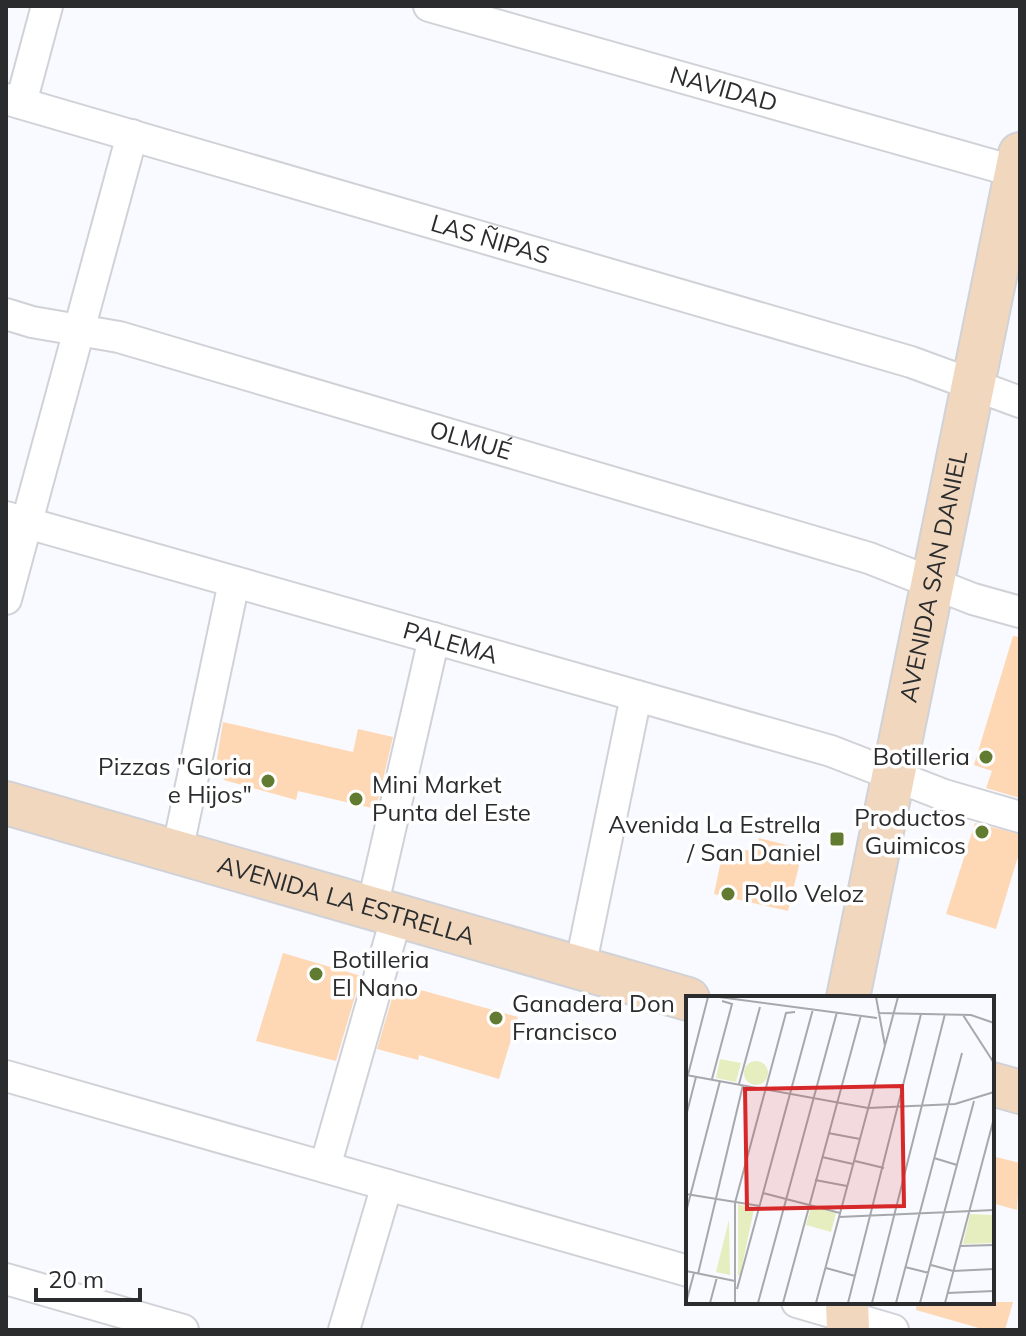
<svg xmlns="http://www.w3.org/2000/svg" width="1026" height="1336" viewBox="0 0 1026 1336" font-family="Mulish,sans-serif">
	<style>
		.building { fill: #fed7b4 }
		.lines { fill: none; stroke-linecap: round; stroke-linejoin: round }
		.street-casing { stroke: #d0d2d7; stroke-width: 34 }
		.secondary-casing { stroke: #d0d2d7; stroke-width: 46 }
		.street { stroke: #fff; stroke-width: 30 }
		.secondary { stroke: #f1d7bd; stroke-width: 42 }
		.poi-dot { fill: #617c30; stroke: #fff; stroke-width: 3 }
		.labels { text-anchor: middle; stroke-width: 7; stroke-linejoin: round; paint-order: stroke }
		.street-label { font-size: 24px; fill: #2b2c2e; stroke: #fff }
		.poi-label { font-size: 24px; fill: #2b2c2e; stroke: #fff; text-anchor: end }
		.inset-road { fill: none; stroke: #a6a8ab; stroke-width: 2 }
		.view { fill: #d62828; fill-opacity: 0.15; stroke: #d62828; stroke-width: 4 }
		.inset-edge { fill: none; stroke: #2b2c2e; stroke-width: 4 }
	</style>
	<rect width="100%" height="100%" fill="#f8faff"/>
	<g class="building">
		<path d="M1013,636L1020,637V798L986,788L992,771L974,765Z"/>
		<path d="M223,722L353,752L358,729L393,737L376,809L298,791L296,800L224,780L216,764Z"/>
		<path d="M975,823L1020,834V850L996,929L946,914Z"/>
		<path d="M759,838L803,849L788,911L714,894L724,846L756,852Z"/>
		<path d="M283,953L361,976L336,1061L256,1041Z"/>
		<path d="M410,987L518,1017L499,1079L419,1055L418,1060L377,1049L393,995Z"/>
		<path d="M992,1156L1020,1163L1017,1210L992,1203Z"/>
		<path d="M917,1302H1013L1005,1330H986L916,1310Z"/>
	</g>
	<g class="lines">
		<defs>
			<g id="street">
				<path id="s1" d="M429,6L1020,173"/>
				<path id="s2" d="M6,99L911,362L1020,402"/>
				<path d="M21,103L47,6"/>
				<path id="s3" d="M6,314L32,322L119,337L869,558L973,599L1020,612"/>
				<path id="s4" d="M6,517L831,751L944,795L1020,817"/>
				<path d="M6,599L132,135"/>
				<path d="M177,852L234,582"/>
				<path d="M372,908L434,638"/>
				<path d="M580,968L636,696"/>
				<path d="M6,1076L688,1271"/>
				<path d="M325,1167L397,915"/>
				<path d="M6,1279L183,1330"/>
				<path d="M797,1302L893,1330"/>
				<path d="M344,1330L387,1185"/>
			</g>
			<g id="secondary">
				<path id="s5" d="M6,803L688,999"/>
				<path id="s6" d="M848,998L1020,154"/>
				<path d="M992,1084L1020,1092"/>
				<path d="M847,1302L848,1330"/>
			</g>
		</defs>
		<use href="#street" class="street-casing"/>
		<use href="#secondary" class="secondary-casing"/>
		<use href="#street" class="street"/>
		<use href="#secondary" class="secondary"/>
	</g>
	<g class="poi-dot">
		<circle cx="986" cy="757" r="8"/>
		<circle cx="268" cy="781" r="8"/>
		<circle cx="356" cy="799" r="8"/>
		<circle cx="982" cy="832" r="8"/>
		<rect x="829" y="831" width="16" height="16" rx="4"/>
		<circle cx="728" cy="894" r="8"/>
		<circle cx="316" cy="974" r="8"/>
		<circle cx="496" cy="1018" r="8"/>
	</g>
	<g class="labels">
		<g class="street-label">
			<text dy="8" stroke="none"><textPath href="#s1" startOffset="306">NAVIDAD</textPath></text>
			<text dy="8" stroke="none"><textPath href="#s2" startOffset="504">LAS ÑIPAS</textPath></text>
			<text dy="8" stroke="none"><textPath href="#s3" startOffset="482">OLMUÉ</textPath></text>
			<text dy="8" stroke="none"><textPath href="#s6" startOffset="430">AVENIDA SAN DANIEL</textPath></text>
			<text dy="8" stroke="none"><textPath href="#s4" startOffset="462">PALEMA</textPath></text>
			<text dy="8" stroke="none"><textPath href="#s5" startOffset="354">AVENIDA LA ESTRELLA</textPath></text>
		</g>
		<g class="poi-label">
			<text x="970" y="765">Botilleria</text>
			<text x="252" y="775">Pizzas "Gloria<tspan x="252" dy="28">e Hijos"</tspan></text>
			<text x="372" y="793" text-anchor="start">Mini Market<tspan x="372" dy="28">Punta del Este</tspan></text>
			<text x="966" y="826">Productos<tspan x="966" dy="28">Guimicos</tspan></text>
			<text x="821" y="833">Avenida La Estrella<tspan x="821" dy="28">/ San Daniel</tspan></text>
			<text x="744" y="902" text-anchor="start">Pollo Veloz</text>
			<text x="332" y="968" text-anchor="start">Botilleria<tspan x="332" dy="28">El Nano</tspan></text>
			<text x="512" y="1012" text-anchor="start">Ganadera Don<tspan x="512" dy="28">Francisco</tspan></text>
		</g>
	</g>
	<g transform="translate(686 996)">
		<rect width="308" height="308" fill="#f8faff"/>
		<path d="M34,63L55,67L50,86L30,82ZM58 77a12 12 0 1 1 24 0a12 12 0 1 1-24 0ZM52,208L68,213L54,280L52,279ZM125,211L150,217L145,236L120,229ZM284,218L308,219V247L277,248ZM43,224L44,279L30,276Z" fill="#e6edbe"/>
		<path class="inset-road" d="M33,1L191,22M190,1L199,50M192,17L285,19L308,27M277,19L308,67M0,79L182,112L269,108L308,96M2,79L22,1M26,83L46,8L36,5M53,88L74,11M0,120L10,81M142,137L174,143M136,161L167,168M248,162L271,169M169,165L198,172M129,184L161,190M77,197L154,217M0,198L74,210M0,216L34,85M153,221L308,214M274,250L308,249M245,269L267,275L308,273M219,271L243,277M140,272L169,280M0,275L49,285M12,278L57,89M51,293L127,13M261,297L308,295M0,307L8,277M24,307L31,281M49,307V207L100,17L109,16M72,307L151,16M97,307L175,19M130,307L212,1M162,307L235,18M186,307L259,18M210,307L276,57M234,307L288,105M259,307L308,122"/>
		<path class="view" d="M216,90L218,210L61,213L59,93Z"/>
		<rect width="308" height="308" class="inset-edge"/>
	</g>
	<rect width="1026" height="1336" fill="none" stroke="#2b2c2e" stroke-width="16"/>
	<path d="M36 1288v12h104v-12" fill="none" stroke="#2b2c2e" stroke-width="4"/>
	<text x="48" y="1288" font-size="24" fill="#2b2c2e" stroke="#ffffff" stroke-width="6" paint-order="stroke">20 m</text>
</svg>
